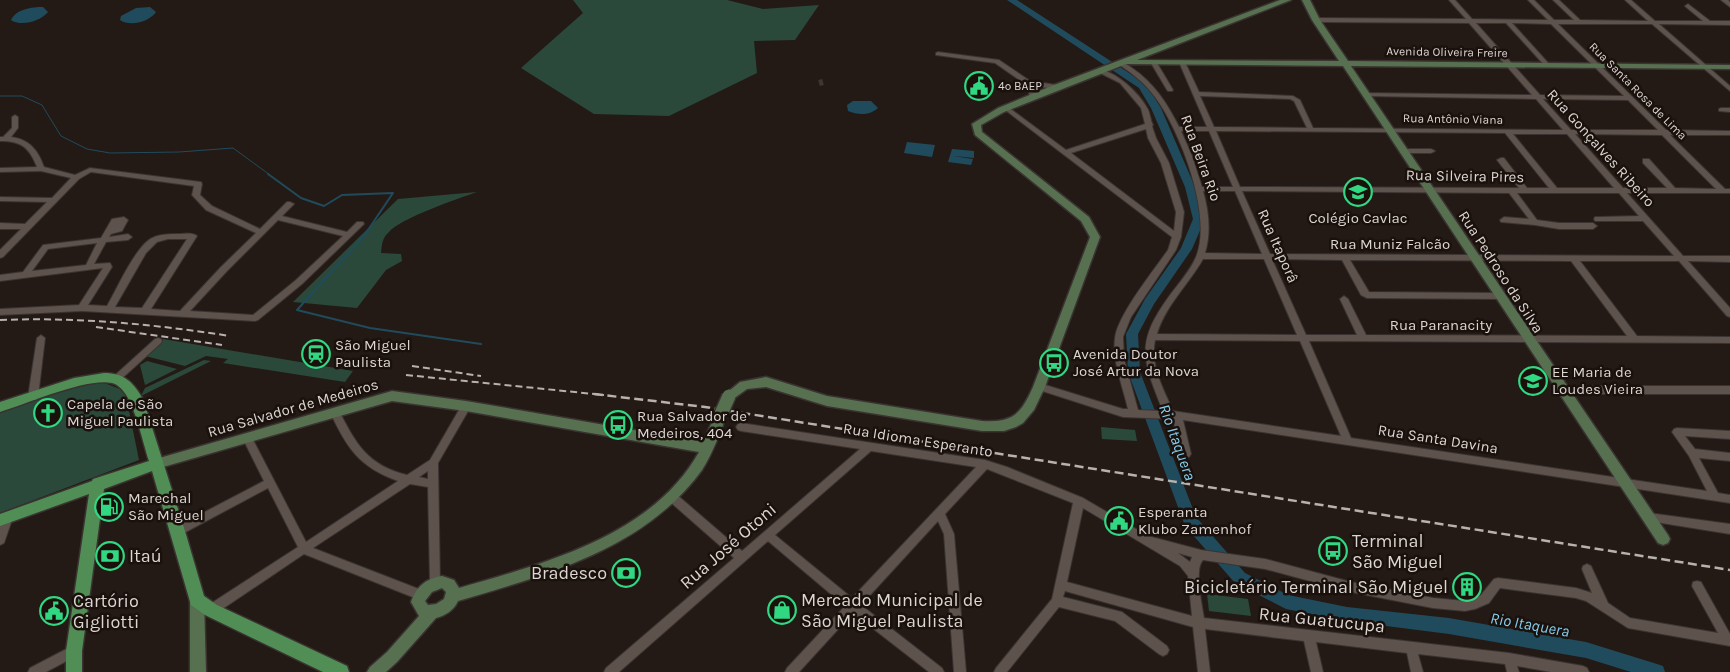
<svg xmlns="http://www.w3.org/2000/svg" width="1730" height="672" viewBox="0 0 1730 672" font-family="Karla,sans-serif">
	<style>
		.green { fill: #2a493b }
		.water { fill: #204b5d }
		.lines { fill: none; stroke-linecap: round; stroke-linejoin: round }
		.stream-far1 { stroke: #204b5d; stroke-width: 1 }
		.stream { stroke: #204b5d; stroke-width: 2 }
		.river { fill: #204b5d; fill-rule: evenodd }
		.street-tunnel { stroke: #3f3631; stroke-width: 6; stroke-dasharray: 6 3; stroke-linecap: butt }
		.street-casing { stroke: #3a3331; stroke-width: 2 }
		.secondary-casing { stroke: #3a3331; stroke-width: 3 }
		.primary-casing { stroke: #3a3331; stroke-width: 3 }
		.street { fill: #5d524c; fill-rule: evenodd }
		.secondary { fill: #567050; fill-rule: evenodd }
		.primary { fill: #508e55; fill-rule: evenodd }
		.rail-far1 { stroke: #b8b1ad; stroke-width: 2; stroke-dasharray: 7 4; stroke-linecap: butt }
		.rail { stroke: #b8b1ad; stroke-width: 2.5; stroke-dasharray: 9 4.5; stroke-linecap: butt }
		.secondary-bridge-casing { stroke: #3a3331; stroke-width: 16; stroke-linecap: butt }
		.secondary-bridge { stroke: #567050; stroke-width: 13 }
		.labels { text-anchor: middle; stroke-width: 5; stroke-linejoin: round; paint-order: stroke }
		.far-street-label { font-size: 12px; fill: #dcd6d2; stroke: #1a110d }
		.far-poi-label { font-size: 12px; fill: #dcd6d2; stroke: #1a110d; text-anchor: start }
		.street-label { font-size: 15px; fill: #dcd6d2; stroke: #1a110d }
		.poi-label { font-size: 15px; fill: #dcd6d2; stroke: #1a110d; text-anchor: start }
		.water-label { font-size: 16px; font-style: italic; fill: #84ceee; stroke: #1a110d }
		.near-poi-label { font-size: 18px; fill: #dcd6d2; stroke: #1a110d; text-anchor: start }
		.near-street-label { font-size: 18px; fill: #dcd6d2; stroke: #1a110d }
	</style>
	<rect width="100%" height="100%" fill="#231a15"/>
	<g class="green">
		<path d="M573,0H727L763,9L819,5L795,40L754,41L757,73L669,116L594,114L521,68L583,13Z"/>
		<path d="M477,192C457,199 401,218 389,232C382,238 382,244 381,253L401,254L402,261L386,270L357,308L293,302L398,199Z"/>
		<path d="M163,339L353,371L345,382L223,363L228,359L206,356L185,366L145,356Z"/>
		<path d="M204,360L211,361L141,396L145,388Z"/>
		<path d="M147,361L177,369L145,385L140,365Z"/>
		<path d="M102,382L125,391L139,460L0,513V411L74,387Z"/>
		<path d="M1101,427L1135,430L1137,441L1102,439Z"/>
		<path d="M1207,594L1248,599L1251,616L1209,611Z"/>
	</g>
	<g class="water">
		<path d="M43,7L48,12C41,21 21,27 11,20C16,9 32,7 43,7Z"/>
		<path d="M150,7L156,12C149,22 130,27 120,20L121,16L136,8Z"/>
		<path d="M853,101H871L878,108C869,116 858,115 848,111L847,105Z"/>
		<path d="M907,142L935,145L932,157L904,153Z"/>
		<path d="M952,149L974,151V158L953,156L973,159L971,165L948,162Z"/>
	</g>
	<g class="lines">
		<path class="stream-far1" d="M0,96H22L42,105L61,136L87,149L110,153L179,152L233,148L270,175"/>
		<path class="stream" d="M268,174L301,198L324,206L342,195L393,193L364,236L297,310L370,328L481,344"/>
		<path class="river" d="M1007,0H1017L1146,84L1161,108L1195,187L1205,219L1192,249L1154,304L1138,334L1140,372L1196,517L1245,573L1288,595L1347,607L1449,618L1586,642L1657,664L1663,666L1665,672H1631L1586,658L1449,634L1347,621L1286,609L1235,583L1185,526L1128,372L1126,334L1145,299L1181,248L1193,219L1185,187L1151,108L1139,88Z"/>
		<path class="street-tunnel" d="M819,83L823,82"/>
		<defs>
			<g id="street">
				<path d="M1449,0H1455L1472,19L1548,20L1528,0H1534L1554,20H1574L1553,0H1559L1580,20L1648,21L1625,0H1631L1655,21H1703L1686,7L1685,6L1688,4L1710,21H1730V25L1659,24L1730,86V91L1652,24H1558L1666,130L1730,131V135H1670L1725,189H1730V193H1627L1683,256H1730V262L1688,261L1730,308V317L1727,316L1679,261H1580L1637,336L1730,337V343L1309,341L1351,438L1707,491L1689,456L1672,432L1674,429L1677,428L1730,431V439L1685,436L1695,449L1730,453V461L1699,458L1718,493L1730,495V503L1183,420L1191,454L1189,457L1186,458L1183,457L1181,454L1173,419L1123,417L1036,389L1034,387L1036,385L1039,383L1123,409H1128C1123,387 1112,361 1115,338C1117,316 1154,270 1168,250L1172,237L1004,109V107H1008L1066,150L1145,124L1141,108L1120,83L1098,72V70C1114,69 1140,94 1147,108C1150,112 1150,118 1152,123L1153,125L1152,126L1156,138L1169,163L1184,212L1181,237L1176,250L1131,317L1123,337L1124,359L1138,410L1163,411C1142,359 1135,343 1170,295C1179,283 1190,271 1196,257C1213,216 1180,130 1155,97C1145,83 1132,73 1118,64V62C1123,61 1127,65 1132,68C1154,83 1167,103 1179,127H1207L1179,62L1182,60L1185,62L1199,92L1293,96L1300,100L1313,128L1563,130L1536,99L1365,96V94L1367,93L1532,95L1469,23L1316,22L1313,20L1316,18L1466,19ZM1476,23H1506L1546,67H1550V65L1512,23L1551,24L1624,96L1540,95ZM1200,96L1290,99L1294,101L1307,128L1214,127ZM1543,99L1628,100L1658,130H1571ZM1146,129L1148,138L1161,163L1176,212L1174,231L1071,153ZM1181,131H1209L1233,187H1202L1192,156ZM1216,131L1505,133L1549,188H1527L1504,158H1501L1497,160L1519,188L1240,187ZM1513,134H1567L1614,188H1557ZM1575,134L1662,135L1716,189L1675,188L1649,159H1643V163L1667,188H1623ZM1203,191H1235L1262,254L1205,253C1211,233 1209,212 1203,191ZM1242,191L1509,193L1529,219L1504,217L1500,220L1501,222L1535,225L1559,229H1593L1597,226L1593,223H1559L1537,220L1517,193H1619L1639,216L1598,217H1595L1594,219L1595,221H1643L1674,256L1270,254ZM1203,259H1264L1297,335L1157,334C1165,306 1189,284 1203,259ZM1272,259L1342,260L1361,295L1367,298L1499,299L1503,296L1499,293L1369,292L1350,260L1571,261L1627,336L1366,335L1348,299L1344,296L1340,299L1357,335H1306ZM1155,340L1300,341L1341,436L1173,411C1163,388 1150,366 1155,340Z"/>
				<path d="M1721,0H1728L1730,2V7Z"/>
				<path d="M938,52L999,60L1030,81L1057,85L1060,87L1057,89L1032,86L1036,97L1035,98H1031L1025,84L995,63L936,55V53Z"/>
				<path d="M1154,61L1157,63L1173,90L1172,91H1168L1167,90L1151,63Z"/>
				<path d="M1721,108H1730V112L1719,111V109Z"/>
				<path d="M15,115L18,117V128L11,137C29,139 38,150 44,167L75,175L90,168L201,182L202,184L200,195L212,206L260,229L287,202H290L294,204L282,216L347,232L357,222H363L364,224L302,284L258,320L255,321L82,311L0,315V309L79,305L103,268L0,281V275L23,272L43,245L101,238L112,219L124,217L128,220L122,231L111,234L109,237L128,234L132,237L128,240L106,242L94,264L110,263L112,267L88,305L107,306C117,289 135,247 152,238C159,234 170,234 178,234C185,234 192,232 197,236L151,309L180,311L221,267L256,233L206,210L192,195L194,186L91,172L79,179L3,257L0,258V250L21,229H0V223L25,224L47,202L0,201V197L52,198L71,178L41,171L0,172V168L37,167C29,147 21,141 0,141V137H3L12,128V117ZM278,220L343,236L296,280L253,315L190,311L227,271ZM168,239H187L142,308L115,307L146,253L157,242ZM97,243L86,265L32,271L48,249Z"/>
				<path d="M1400,149H1431L1435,151L1431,153H1400Z"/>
				<path d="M41,335L45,338L38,397L36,400H30L28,397L37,338Z"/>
				<path d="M158,338L161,339L162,341L161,343L119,381H113L111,379L113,377L155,339Z"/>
				<path d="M1561,386H1730V394H1561L1558,393L1556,390L1558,387Z"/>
				<path d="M466,402L469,403L471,406L438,463L440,583L439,587L435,588L431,587L430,583L428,487L410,484L313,548L424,591L426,595L424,599L420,600L304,554L215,614L211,615L207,614L205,610L207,606L298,547L268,488L182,534L178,536L174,534L173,531L174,528L264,481L243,439L245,436L248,435L251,436L306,542L398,481C359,467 347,448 330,412L332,409H338C356,444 367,465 407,475L430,460L463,403ZM428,471V479L419,477Z"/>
				<path d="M741,423L985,460L1007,467L1083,498L1148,536L1201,550L1265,559L1351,582L1433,598L1465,601L1474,599L1481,595L1494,579L1498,578L1576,588L1592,593L1582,569L1583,566L1587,564L1591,566L1608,603L1630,618L1718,633L1692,586L1693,582L1697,581L1701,582L1730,634V646L1628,628L1586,601L1576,598L1500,588L1489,603L1475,609L1465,611L1433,608L1351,592L1265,569L1203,560C1194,569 1202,605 1204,618L1509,653L1583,666L1587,668L1589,672H1551L1517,666L1519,672H1507L1505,664L1418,654L1423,672H1411L1407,653L1316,642L1323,672H1311L1304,641L1205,629L1210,672H1198L1193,627L1065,591L1063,597L1122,612L1167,646L1169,650L1167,654L1163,656L1159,654L1115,621L1059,607L1007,672H994L996,668L1052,599L1073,503L987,469L945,514L954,534L966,672H954L944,534L938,521L861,605L942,668L944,672H929L853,613L799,672H785L787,668L845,606L768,541L619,672H604L606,668L734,558L668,500L667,497L668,494L672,493L676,494L742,551L860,449L741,431L738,430L736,427L738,424ZM871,451L976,467L852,598L775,535ZM1083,508L1180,566L1188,576L1192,616L1067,582ZM1178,553L1192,557L1190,562Z"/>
				<path d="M8,513L12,514L13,517L4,543L0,545V525L4,514Z"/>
				<path d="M1649,513L1730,524V534L1649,521L1645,520L1644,517L1645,514Z"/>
				<path d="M74,645L78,647L80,651L78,655L46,672H28L30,668Z"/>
			</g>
			<g id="secondary">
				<path d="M1280,0H1291L1137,60L1339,61L1312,20L1302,0H1310L1320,20L1348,61L1730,65V69L1351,66L1668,535L1670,539L1668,543L1663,545L1658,543L1343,66L1126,64L1004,112L981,125L982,132L1089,217L1100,237L1045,387L1034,410L1023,423L1016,427L1004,431H982L827,406L766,387L747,389L733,399H725L723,396L740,382L766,377L827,396L982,421C1013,423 1021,414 1033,387L1090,237L1081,221L975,135L972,124L998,108L1054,85Z"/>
				<path d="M392,391L466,401L703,442L717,411H725L727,414C720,433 713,453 702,470C645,549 546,575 458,601C454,610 445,616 436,618L397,662L386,672H367L370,667L387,652L419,616L411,602C417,586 425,579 442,576L454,580L459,588C545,563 652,536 699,452L466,411L392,401L156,469L152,468L150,464L152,460L156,459ZM442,588L446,592L444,599L436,604L428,605L425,601L432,592Z"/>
				<path d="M197,593L202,595L204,600L206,672H190V600L192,595Z"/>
			</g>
			<path id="primary" d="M104,373C124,373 133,382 143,399L185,531L204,596L217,605L347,666L349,672H323L205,615L191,605L152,471L104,489L82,651V672H66V651L89,494L0,526V514L92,481L93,479L149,461C143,443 135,405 124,392C121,388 117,384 112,383C85,378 27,404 0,412V402L74,378Z"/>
		</defs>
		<use href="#street" class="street-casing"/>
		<use href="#secondary" class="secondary-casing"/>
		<use href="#primary" class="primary-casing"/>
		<use href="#street" class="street"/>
		<use href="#secondary" class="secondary"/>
		<use href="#primary" class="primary"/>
		<g class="rail-far1">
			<path d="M0,320C78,317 153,324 230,336"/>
			<path d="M96,327L222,345"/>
			<path d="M412,366L481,376"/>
			<path d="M406,375L604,395"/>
		</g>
		<path class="rail" d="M594,394L705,407L1730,570"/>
		<defs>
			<path id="secondary-bridge" d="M721,414L729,396"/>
		</defs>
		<use href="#secondary-bridge" class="secondary-bridge-casing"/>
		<use href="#secondary-bridge" class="secondary-bridge"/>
	</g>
	<defs>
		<symbol id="civic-ring" viewBox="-11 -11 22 22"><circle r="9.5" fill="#1a110d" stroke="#31d882" stroke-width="1.5"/><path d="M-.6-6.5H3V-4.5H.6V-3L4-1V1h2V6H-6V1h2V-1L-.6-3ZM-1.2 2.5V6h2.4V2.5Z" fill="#31d882"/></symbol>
		<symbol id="school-ring" viewBox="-11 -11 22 22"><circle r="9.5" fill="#1a110d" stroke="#31d882" stroke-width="1.5"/><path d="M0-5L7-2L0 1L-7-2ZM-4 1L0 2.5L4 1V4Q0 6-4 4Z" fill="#31d882"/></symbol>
		<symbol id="station-ring" viewBox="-11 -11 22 22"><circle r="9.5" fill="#1a110d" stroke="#31d882" stroke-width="1.5"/><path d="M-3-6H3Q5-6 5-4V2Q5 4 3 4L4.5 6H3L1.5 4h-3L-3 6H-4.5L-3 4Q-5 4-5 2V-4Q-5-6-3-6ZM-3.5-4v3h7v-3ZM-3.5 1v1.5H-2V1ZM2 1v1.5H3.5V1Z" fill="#31d882"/></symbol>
		<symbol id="bus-ring" viewBox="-11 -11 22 22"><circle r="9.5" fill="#1a110d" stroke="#31d882" stroke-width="1.5"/><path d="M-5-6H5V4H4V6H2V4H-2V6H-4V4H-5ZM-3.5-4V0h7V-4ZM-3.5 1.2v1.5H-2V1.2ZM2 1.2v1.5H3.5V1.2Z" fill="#31d882"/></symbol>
		<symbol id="church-ring" viewBox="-11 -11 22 22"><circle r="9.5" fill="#1a110d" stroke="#31d882" stroke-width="1.5"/><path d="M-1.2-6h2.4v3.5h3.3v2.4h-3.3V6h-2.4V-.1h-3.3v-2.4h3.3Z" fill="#31d882"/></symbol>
		<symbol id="fuel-ring" viewBox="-11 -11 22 22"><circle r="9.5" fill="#1a110d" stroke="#31d882" stroke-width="1.5"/><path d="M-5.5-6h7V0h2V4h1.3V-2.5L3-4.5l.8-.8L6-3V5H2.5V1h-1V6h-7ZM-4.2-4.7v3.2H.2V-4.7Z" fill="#31d882"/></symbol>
		<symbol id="bank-ring" viewBox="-11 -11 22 22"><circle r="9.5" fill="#1a110d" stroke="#31d882" stroke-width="1.5"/><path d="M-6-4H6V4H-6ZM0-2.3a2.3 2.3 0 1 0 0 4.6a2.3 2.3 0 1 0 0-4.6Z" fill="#31d882"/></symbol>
		<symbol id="building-ring" viewBox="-11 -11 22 22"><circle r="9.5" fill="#1a110d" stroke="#31d882" stroke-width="1.5"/><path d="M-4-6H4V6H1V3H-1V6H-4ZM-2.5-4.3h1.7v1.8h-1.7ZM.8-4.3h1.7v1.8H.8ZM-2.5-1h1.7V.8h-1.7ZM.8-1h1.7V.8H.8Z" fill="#31d882"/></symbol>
		<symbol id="shop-ring" viewBox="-11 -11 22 22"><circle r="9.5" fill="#1a110d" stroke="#31d882" stroke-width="1.5"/><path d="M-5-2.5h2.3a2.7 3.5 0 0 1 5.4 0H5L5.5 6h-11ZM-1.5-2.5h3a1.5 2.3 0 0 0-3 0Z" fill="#31d882"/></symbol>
	</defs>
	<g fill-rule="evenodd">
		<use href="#civic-ring" x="963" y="70" width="32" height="32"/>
		<use href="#school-ring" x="1342" y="176" width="32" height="32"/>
		<use href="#station-ring" x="300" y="338" width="32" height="32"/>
		<use href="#bus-ring" x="1038" y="347" width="32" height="32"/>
		<use href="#school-ring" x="1517" y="365" width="32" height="32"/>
		<use href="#church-ring" x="32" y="397" width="32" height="32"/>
		<use href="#bus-ring" x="602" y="409" width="32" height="32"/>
		<use href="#fuel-ring" x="93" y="491" width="32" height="32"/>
		<use href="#civic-ring" x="1103" y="505" width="32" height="32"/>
		<use href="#bus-ring" x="1317" y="535" width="32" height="32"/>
		<use href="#bank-ring" x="94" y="540" width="32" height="32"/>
		<use href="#bank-ring" x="610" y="557" width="32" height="32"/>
		<use href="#building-ring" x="1451" y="571" width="32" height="32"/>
		<use href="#shop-ring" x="766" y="594" width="32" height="32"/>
		<use href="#civic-ring" x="38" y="595" width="32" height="32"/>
	</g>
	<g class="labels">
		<g class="far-street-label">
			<text transform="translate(1447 52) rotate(1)" y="4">Avenida Oliveira Freire</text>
			<text transform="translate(1638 91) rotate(45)" y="4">Rua Santa Rosa de Lima</text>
			<text transform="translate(1453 119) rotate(1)" y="4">Rua Antônio Viana</text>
		</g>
		<g class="far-poi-label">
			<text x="998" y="90">4º BAEP</text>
		</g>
		<g class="street-label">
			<text transform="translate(1601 148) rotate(48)" y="5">Rua Gonçalves Ribeiro</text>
			<text transform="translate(1201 158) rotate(70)" y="5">Rua Beira Rio</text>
			<text transform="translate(1465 176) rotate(1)" y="5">Rua Silveira Pires</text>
			<text x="1390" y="249">Rua Muniz Falcão</text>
			<text transform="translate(1278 246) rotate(66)" y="5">Rua Itaporâ</text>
			<text transform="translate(1501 272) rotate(57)" y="5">Rua Pedroso da Silva</text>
			<text x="1441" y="330">Rua Paranacity</text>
			<text transform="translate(293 408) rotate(-16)" y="5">Rua Salvador de Medeiros</text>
			<text transform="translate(1438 439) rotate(9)" y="5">Rua Santa Davina</text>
			<text transform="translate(918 440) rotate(9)" y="5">Rua Idioma Esperanto</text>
		</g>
		<g class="poi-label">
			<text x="1358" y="223" text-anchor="middle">Colégio Cavlac</text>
			<text x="335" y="350">São Miguel<tspan x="335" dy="17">Paulista</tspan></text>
			<text x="1073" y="359">Avenida Doutor<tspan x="1073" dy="17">José Artur da Nova</tspan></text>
			<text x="1552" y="377">EE Maria de<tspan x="1552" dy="17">Loudes Vieira</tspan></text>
			<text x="67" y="409">Capela de São<tspan x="67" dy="17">Miguel Paulista</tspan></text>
			<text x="637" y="421">Rua Salvador de<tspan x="637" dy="17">Medeiros, 404</tspan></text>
			<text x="128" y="503">Marechal<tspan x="128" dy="17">São Miguel</tspan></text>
			<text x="1138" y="517">Esperanta<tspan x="1138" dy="17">Klubo Zamenhof</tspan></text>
		</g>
		<g class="water-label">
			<text transform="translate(1178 442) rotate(70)" y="6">Rio Itaquera</text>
			<text transform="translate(1530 624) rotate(10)" y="6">Rio Itaquera</text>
		</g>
		<g class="near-poi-label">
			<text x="1352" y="547">Terminal<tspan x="1352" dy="21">São Miguel</tspan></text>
			<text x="129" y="562">Itaú</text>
			<text x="607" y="579" text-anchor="end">Bradesco</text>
			<text x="1448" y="593" text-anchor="end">Bicicletário Terminal São Miguel</text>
			<text x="801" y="606">Mercado Municipal de<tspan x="801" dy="21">São Miguel Paulista</tspan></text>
			<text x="73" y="607">Cartório<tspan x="73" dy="21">Gigliotti</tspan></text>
		</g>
		<g class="near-street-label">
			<text transform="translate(728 546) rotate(-41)" y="6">Rua José Otoni</text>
			<text transform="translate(1322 620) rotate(6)" y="6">Rua Guatucupa</text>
		</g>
	</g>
</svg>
